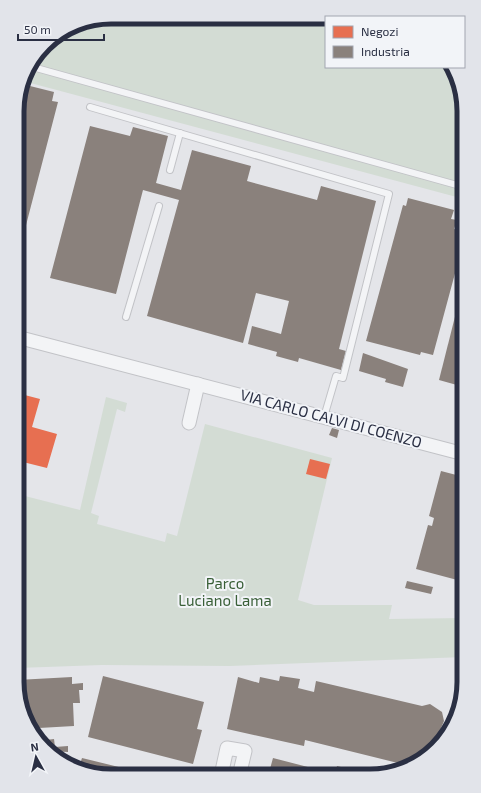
<svg xmlns="http://www.w3.org/2000/svg" width="481" height="793" viewBox="0 0 481 793" font-family="'Exo 2',sans-serif">
	<style>
		.green { fill: #d3dcd4 }
		.shops { fill: #e76f51 }
		.industry { fill: #8a817c }
		.lines { fill: none; stroke-linecap: round; stroke-linejoin: round }
		.lane-casing { stroke: #c2c3c7; stroke-width: 8 }
		.street-casing { stroke: #c2c3c7; stroke-width: 15 }
		.lane { stroke: #f3f4f6; stroke-width: 6 }
		.street { stroke: #f3f4f6; stroke-width: 13 }
		.labels { text-anchor: middle; stroke-width: 4; stroke-linejoin: round; paint-order: stroke }
		.street-label { font-size: 15px; fill: #2a2f43; stroke: #f2f4f8 }
		.park-label { font-size: 15px; fill: #395f37; stroke: #f2f4f8 }
		.rim { fill: none; stroke: #2a2f43; stroke-width: 5 }
	</style>
	<rect width="100%" height="100%" fill="#e4e5e9"/>
	<g class="green">
		<path d="M111,17L315,18L326,22V67H451C471,94 464,164 464,199L23,81C31,56 51,36 74,25C84,20 99,19 111,17Z"/>
		<path d="M106,397L127,403L125,412L117,409L91,513L99,516L97,524L165,542L167,533L177,536L205,424L332,458L298,600L314,605H392L389,619L464,618V657L230,666L102,665L17,668V494L80,510Z"/>
	</g>
	<g class="shops">
		<path d="M17,393L40,399L32,427L57,434L47,468L23,462L19,476L17,475Z"/>
		<path d="M310,459L330,464L326,479L306,474Z"/>
	</g>
	<g class="industry">
		<path d="M22,84L54,92L52,101L58,102L18,256V99Z"/>
		<path d="M90,126L130,136L133,127L168,136L156,183L181,190L192,150L251,166L247,181L317,200L321,186L376,201L339,349L346,351L341,370L299,358L298,362L276,356L277,352L248,344L252,326L281,334L289,301L256,293L243,343L147,316L179,200L143,190L116,294L50,278Z"/>
		<path d="M408,198L454,210L451,219L457,220L454,229L464,232V240L433,355L421,352L420,355L366,341L403,205L406,206Z"/>
		<path d="M463,285H464V387L439,380Z"/>
		<path d="M363,353L408,369L403,387L385,382L386,379L359,371Z"/>
		<path d="M332,428L339,430L337,438L329,435Z"/>
		<path d="M441,471L464,477V589L459,588L461,581L416,569L428,525L432,526L434,518L429,516Z"/>
		<path d="M407,581L433,587L431,594L405,588Z"/>
		<path d="M103,676L204,702L197,729L202,730L193,764L88,737Z"/>
		<path d="M280,676L300,679L298,688L314,692L316,681L422,706L430,704L442,712L444,721L441,728L448,729L445,739L410,766L305,740L304,746L227,729L238,677L259,683L260,677L279,681Z"/>
		<path d="M72,677V684L83,683V690H79L80,703H73L74,726L39,728L40,739L24,718L17,680Z"/>
		<path d="M54,739L55,747L68,746V752L49,751L46,747V740Z"/>
		<path d="M82,758L131,770L148,775H98L79,767Z"/>
		<path d="M273,758L335,774L337,766L345,768L343,776H268Z"/>
	</g>
	<g class="lines">
		<defs>
			<g id="lane">
				<path d="M29,66L464,187"/>
				<path d="M90,107L389,194L343,378L336,376L324,417"/>
				<path d="M170,170L180,133"/>
				<path d="M126,317L159,206"/>
			</g>
			<g id="street">
				<path d="M17,337L464,454"/>
				<path d="M189,423L198,384"/>
				<path d="M224,776L222,771L227,748L245,751L239,776"/>
			</g>
		</defs>
		<use href="#lane" class="lane-casing"/>
		<use href="#street" class="street-casing"/>
		<use href="#lane" class="lane"/>
		<use href="#street" class="street"/>
	</g>
	<g class="labels">
		<g class="street-label">
			<text transform="translate(331 419) rotate(15)" y="5">VIA CARLO CALVI DI COENZO</text>
		</g>
		<g class="park-label">
			<text x="225" y="589">Parco<tspan x="225" dy="17">Luciano Lama</tspan></text>
		</g>
	</g>
	<path d="M0 0H481V793H0ZM111 24H370A87 87 0 0 1 457 111V682A87 87 0 0 1 370 769H111A87 87 0 0 1 24 682V111A87 87 0 0 1 111 24Z" fill="#e2e4ea" fill-rule="evenodd"/>
	<path class="rim" d="M111 24H370A87 87 0 0 1 457 111V682A87 87 0 0 1 370 769H111A87 87 0 0 1 24 682V111A87 87 0 0 1 111 24Z"/>
	<rect x="325" y="16" width="140" height="52" fill="#f2f4f8" stroke="#a2a5b0"/>
	<rect x="333" y="26" width="20" height="12" fill="#e76f51" stroke="#a2a5b0"/>
	<text x="361" y="36" font-size="12" fill="#2a2f43">Negozi</text>
	<rect x="333" y="46" width="20" height="12" fill="#8a817c" stroke="#a2a5b0"/>
	<text x="361" y="56" font-size="12" fill="#2a2f43">Industria</text>
	<g transform="translate(36 757) rotate(352)" stroke="#f2f4f8" stroke-width="3" paint-order="stroke">
	<path d="M0-3L7 15L0 10L-7 15Z" fill="#2a2f43"/>
	<text y="-6" font-size="11" font-weight="bold" text-anchor="middle" fill="#2a2f43">N</text>
	</g>
	<path d="M18 34v6h86v-6" fill="none" stroke="#2a2f43" stroke-width="2"/>
	<text x="24" y="34" font-size="12" fill="#2a2f43" stroke="#f2f4f8" stroke-width="3" paint-order="stroke">50 m</text>
</svg>
